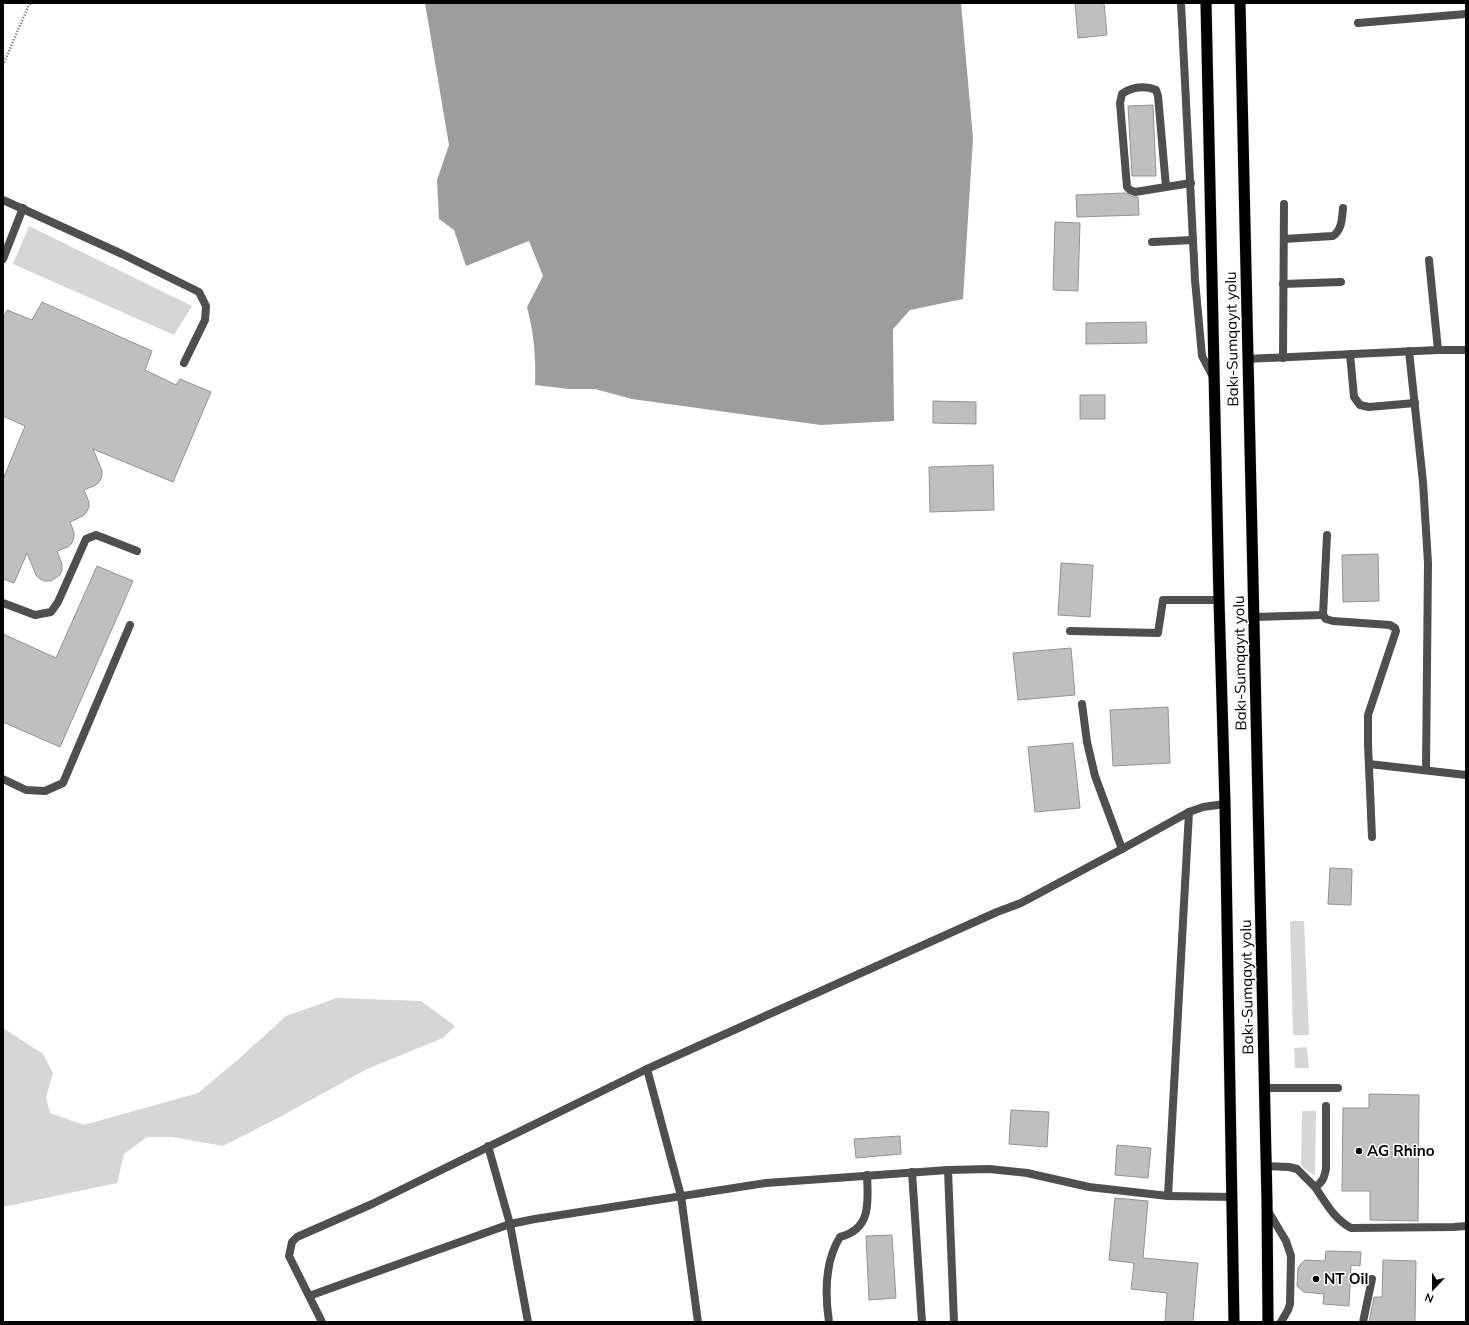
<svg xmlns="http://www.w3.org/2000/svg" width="1469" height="1325" viewBox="0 0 1469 1325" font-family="Mulish,sans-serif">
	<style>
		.green { fill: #d6d6d6 }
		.water { fill: #9d9d9d }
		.building { fill: #bfbfbf; stroke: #939393 }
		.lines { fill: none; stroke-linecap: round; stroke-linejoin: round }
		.trunk-casing { stroke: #dbdbdb; stroke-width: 12 }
		.path { stroke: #717171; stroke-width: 2.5; stroke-dasharray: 1 2; stroke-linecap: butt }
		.service { stroke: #4f4f4f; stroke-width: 8 }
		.trunk { stroke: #000; stroke-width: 11 }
		.poi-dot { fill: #000; stroke: #fff; stroke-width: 1.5 }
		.labels { text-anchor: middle; stroke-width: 3; stroke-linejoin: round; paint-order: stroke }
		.street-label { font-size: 15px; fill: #000; stroke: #fff }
		.poi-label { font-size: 15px; font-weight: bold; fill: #000; stroke: #fff; text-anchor: start }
	</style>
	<rect width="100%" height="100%" fill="#fff"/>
	<g class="green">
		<path d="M29,226L192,306L174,335L13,264Z"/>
		<path d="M1290,921H1304L1309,1035H1293Z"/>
		<path d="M337,998L421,1001L455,1026L443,1038L367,1069L280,1117L223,1146L172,1137H147L124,1154L117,1183L3,1207V1028L43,1054L53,1073L46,1097L50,1113L84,1125L198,1093L241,1057L286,1016Z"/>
		<path d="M1307,1047L1309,1068H1295L1294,1048Z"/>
		<path d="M1302,1111H1316L1315,1176L1301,1166Z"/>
	</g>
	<path class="water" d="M425,3H961L973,138L963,299L910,310L893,329L894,421L821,425L632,399L595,389H569L535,385C536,356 534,334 527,307L543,276L529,241L466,266L454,230L439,219L437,180L449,145Z"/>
	<g class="building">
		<path d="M1075,3H1104L1107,35L1078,38Z"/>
		<path d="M1153,105L1156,176H1132L1128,106Z"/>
		<path d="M1126,193L1133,197H1138L1139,215L1077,217L1076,195Z"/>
		<path d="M1055,222L1080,223L1078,291L1053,290Z"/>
		<path d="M42,302L152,351L145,370L176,385L180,379L211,392L173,482L93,449L102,471V476L100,481L96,485L84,490L89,502V507L86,513L83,516L70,522L74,532V537L72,543L68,547L57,551L62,564V570L60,575L51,581H45L40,579L36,575L27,553L14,583L3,579V479L25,426L3,416V320L7,310L32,320Z"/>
		<path d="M1146,322L1147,343L1086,344V323Z"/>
		<rect x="1080" y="395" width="25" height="24"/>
		<path d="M933,401L976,402V424L933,423Z"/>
		<path d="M993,465L994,510L930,512L929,467Z"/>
		<path d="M1378,554L1379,601L1343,602L1342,555Z"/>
		<path d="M1061,563L1093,565L1090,617L1058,615Z"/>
		<path d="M97,566L133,581L60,747L3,722V634L56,658Z"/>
		<path d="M1071,648L1075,695L1018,700L1013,653Z"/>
		<path d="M1168,707L1170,763L1113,766L1110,710Z"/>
		<path d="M1073,743L1080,808L1035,812L1028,747Z"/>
		<path d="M1330,868L1352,869L1351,905L1328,904Z"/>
		<path d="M1369,1094L1419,1095L1418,1221L1370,1220V1191H1342L1343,1108H1369Z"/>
		<path d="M1011,1110L1049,1112L1047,1147L1009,1144Z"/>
		<path d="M900,1136L901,1154L856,1158L854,1139Z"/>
		<path d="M1117,1145L1151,1148L1148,1178L1115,1175Z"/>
		<path d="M1115,1198L1148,1201L1143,1258L1198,1263L1193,1322H1165L1167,1293L1131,1289L1134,1263L1109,1260Z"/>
		<path d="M892,1235L896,1298L869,1300L866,1236Z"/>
		<path d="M1326,1251L1361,1252L1360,1266L1351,1265L1349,1306L1323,1304L1324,1294L1304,1292L1297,1286L1298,1267L1305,1260L1325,1261Z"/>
		<path d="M1383,1260L1416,1261L1415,1322H1369L1374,1297H1382Z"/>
	</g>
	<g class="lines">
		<defs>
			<g id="trunk">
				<path d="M1206,3L1219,600L1225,804L1234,1322"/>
				<path d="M1240,3L1267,1201L1268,1322"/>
			</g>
		</defs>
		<use href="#trunk" class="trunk-casing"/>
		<path class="path" d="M3,65L28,7L31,3"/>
		<g class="service">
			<path d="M1181,3L1195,280L1202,356L1213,377"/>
			<path d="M1358,23L1466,14"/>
			<path d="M1166,187L1158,96L1156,90C1145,85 1131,87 1122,94L1120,103L1127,187L1130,190L1135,192L1191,183"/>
			<path d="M3,200L122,254L199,292L206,306L205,320L184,363"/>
			<path d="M1284,239L1333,236C1342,230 1342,218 1343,208"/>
			<path d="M1152,242L1193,240"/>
			<path d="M3,259L23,208"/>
			<path d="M1429,260L1438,350"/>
			<path d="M1283,284L1341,282"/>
			<path d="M1409,351L1423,482L1428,563L1426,770"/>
			<path d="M1350,354L1354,397L1360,405L1369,407L1415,403"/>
			<path d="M1283,358L1284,204"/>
			<path d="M1247,359L1438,350H1466"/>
			<path d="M1327,535L1323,615L1326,619L1333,621L1390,625L1395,628L1396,631L1368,715V744L1372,837"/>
			<path d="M3,603L35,615L51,612L58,602L86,539L96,535L137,551"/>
			<path d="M1253,617L1323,615"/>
			<path d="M1070,631L1158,633L1163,600H1219"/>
			<path d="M1082,704L1087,742L1095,776L1122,849"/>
			<path d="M1369,764L1466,775"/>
			<path d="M3,779L26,790L45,791L63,783L130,625"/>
			<path d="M647,1069L681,1196L698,1322"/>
			<path d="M1265,1088H1338"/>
			<path d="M488,1146L510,1224L528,1322"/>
			<path d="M1266,1166L1289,1167L1297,1169L1315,1187C1323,1182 1324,1178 1326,1169V1106"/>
			<path d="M912,1172L922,1322"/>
			<path d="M1315,1187C1326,1203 1334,1219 1351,1228L1454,1227L1466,1226"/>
			<path d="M1168,1196L1233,1197"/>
			<path d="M1268,1211L1286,1241L1291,1256L1290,1304L1288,1310L1281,1322"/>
			<path d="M309,1296L510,1224L535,1219L766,1183L948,1170"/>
			<path d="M322,1322L289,1256L292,1242L297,1237L372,1204L647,1069L997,912L1021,903L1122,849L1189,812L1203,807L1225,804"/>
			<path d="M829,1322C825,1295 825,1261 840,1237C872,1229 868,1201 867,1175"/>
			<path d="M954,1322L948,1170L989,1169L1027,1173L1089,1187L1168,1196L1189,812"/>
			<path d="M1363,1322L1372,1279"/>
		</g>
		<use href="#trunk" class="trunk"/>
	</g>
	<g class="poi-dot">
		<circle cx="1359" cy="1151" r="4"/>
		<circle cx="1316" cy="1279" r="4"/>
	</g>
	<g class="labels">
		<g class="street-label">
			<text transform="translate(1232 339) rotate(-91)" y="5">Bakı-Sumqayıt yolu</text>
			<text transform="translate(1240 663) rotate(-91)" y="5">Bakı-Sumqayıt yolu</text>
			<text transform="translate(1247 987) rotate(-91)" y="5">Bakı-Sumqayıt yolu</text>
		</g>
		<g class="poi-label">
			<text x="1367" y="1156">AG Rhino</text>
			<text x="1324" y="1284">NT Oil</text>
		</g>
	</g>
	<rect width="1469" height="1325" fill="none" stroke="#000000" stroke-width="8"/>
	<g transform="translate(1433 1289) rotate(202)" stroke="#ffffff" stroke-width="3" paint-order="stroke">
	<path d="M0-3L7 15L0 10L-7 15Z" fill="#000000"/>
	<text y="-6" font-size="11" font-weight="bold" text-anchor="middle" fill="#000000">N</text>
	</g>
</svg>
